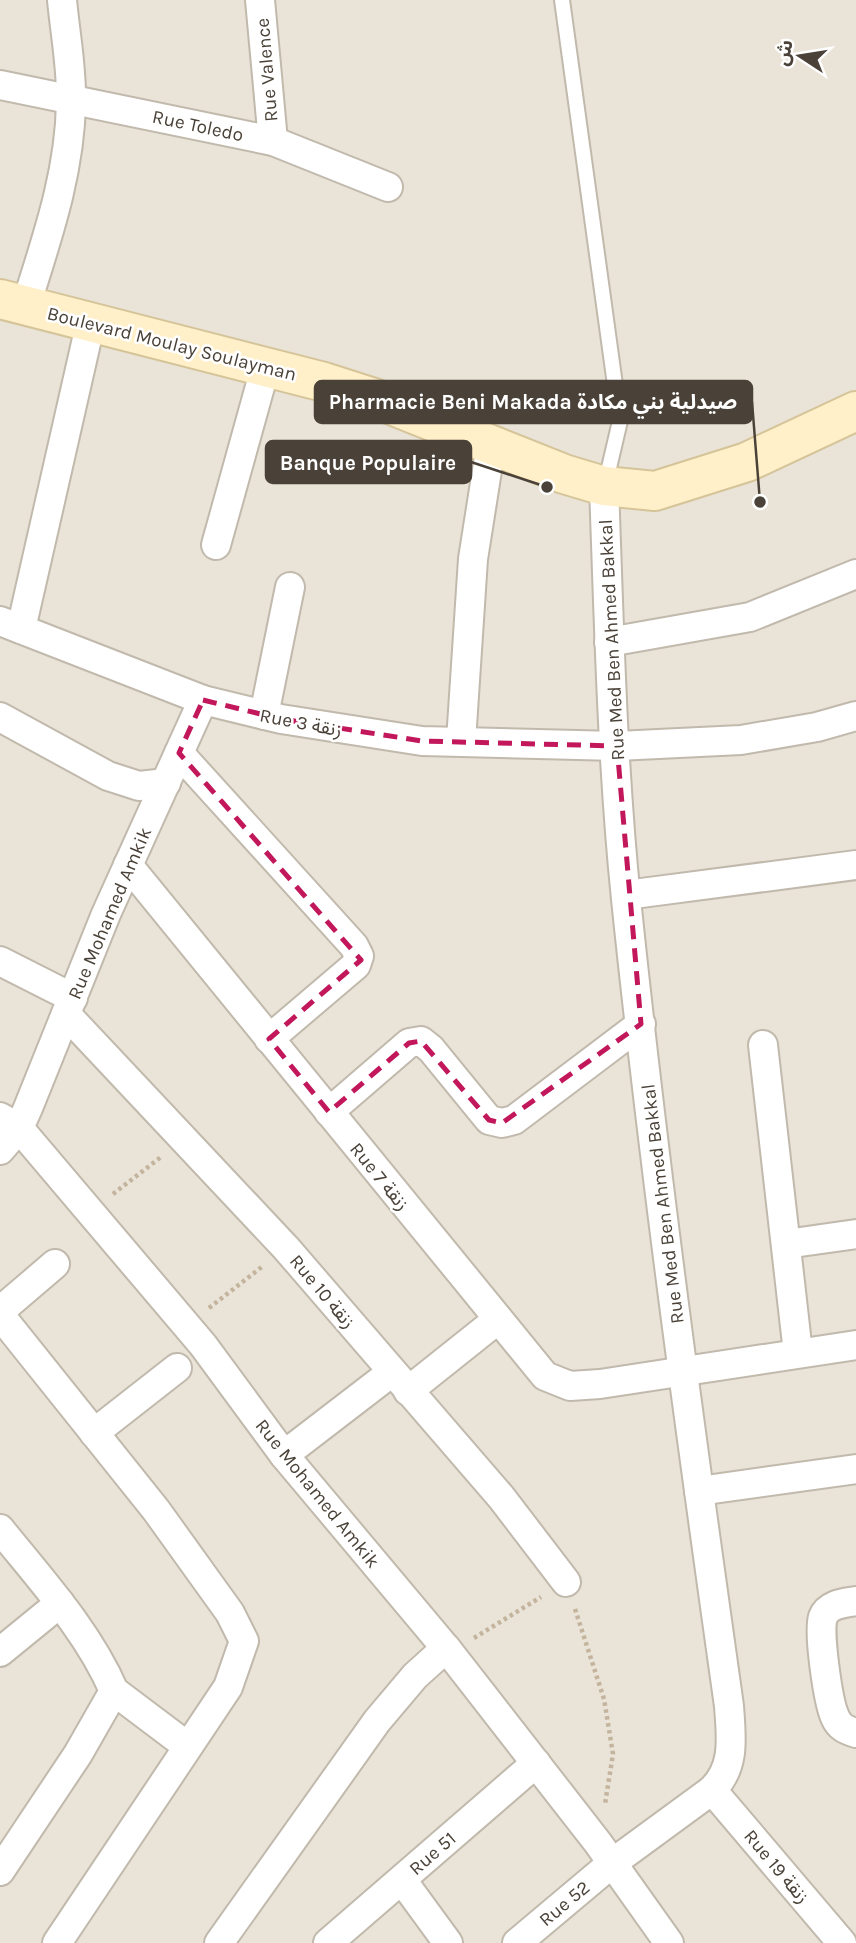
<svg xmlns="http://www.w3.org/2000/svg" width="856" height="1943" viewBox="0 0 856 1943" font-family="Karla,'Noto Sans Arabic',sans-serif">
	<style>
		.residential { fill: #e9e3d8 }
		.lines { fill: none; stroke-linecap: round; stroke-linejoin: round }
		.lane-casing { stroke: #c1b9ac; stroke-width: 18 }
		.street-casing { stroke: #c1b9ac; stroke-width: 32 }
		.secondary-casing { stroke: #d6c499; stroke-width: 42 }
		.path { stroke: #c4b49d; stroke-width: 4.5; stroke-dasharray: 3.5 3.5; stroke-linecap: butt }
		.lane { stroke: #fff; stroke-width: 14 }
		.street { stroke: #fff; stroke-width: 28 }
		.secondary { stroke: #fff0ca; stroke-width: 38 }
		.marked { fill: none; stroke: #c2185b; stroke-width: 5; stroke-dasharray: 14 9; stroke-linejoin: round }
		.labels { text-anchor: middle; stroke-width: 5; stroke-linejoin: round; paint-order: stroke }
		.street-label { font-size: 19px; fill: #4a4238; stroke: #fff }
		.leader { fill: none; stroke: #4a4238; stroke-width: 2.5 }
		.callout-dot { fill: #4a4238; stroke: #fff; stroke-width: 2.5 }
		.callout { fill: #4a4238; stroke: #4a4238; stroke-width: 2.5 }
		.callout-label { font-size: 21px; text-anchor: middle; font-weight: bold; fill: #fff }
	</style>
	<rect width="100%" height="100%" fill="#f5f2ea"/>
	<rect class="residential" x="0" y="0" width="856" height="1943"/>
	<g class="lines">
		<defs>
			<path id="lane" d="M562,0L620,421L605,485"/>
			<g id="street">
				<path d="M260,0L273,141"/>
				<path d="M0,85L273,141L388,187"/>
				<path d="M26,305C47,238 70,173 71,102C72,68 65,33 62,0"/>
				<path d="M216,545L266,365"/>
				<path d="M0,621L203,700L281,719L422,741L617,746L741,740L817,727L856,716"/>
				<path d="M21,629L91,321"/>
				<path d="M609,642L750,617L856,574"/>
				<path d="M264,715L290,587"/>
				<path d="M0,717L108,776L139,786L166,783"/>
				<path d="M461,741L473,559L491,445"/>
				<path d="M179,753L354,946L359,956L356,965L269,1039"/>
				<path d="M128,865L545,1376L570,1386L600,1384L856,1345"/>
				<path d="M626,895L856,865"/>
				<path d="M0,961L73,998"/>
				<path d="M66,1014L286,1248L501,1497L566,1582"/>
				<path d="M763,1045L798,1353"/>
				<path d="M329,1112L409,1043L421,1041L431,1049L489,1120L502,1123L514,1120L641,1024"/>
				<path d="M0,1117L19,1128L203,1345L284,1455L450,1653L598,1843L669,1943"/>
				<path d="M0,1150L19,1128L28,1108L106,914L203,700"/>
				<path d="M786,1244L856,1234"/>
				<path d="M0,1311L55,1264"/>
				<path d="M0,1315L156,1510L230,1613L244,1641L228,1687L57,1943"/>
				<path d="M408,1391L497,1320"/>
				<path d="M94,1433L177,1368"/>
				<path d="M284,1455L392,1372"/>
				<path d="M699,1491L856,1469"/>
				<path d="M0,1529C41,1580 88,1631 114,1691L78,1754L0,1871"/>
				<path d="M856,1601C844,1603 828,1604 823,1617C818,1632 828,1702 835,1717C839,1727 846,1730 856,1733"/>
				<path d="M0,1652L60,1603"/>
				<path d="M114,1691L187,1746"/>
				<path d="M712,1790L842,1943"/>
				<path d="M402,1880L448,1943"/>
				<path d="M219,1943L377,1721L415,1676L446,1648"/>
				<path d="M328,1943L536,1763"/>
				<path d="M517,1943L611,1864L712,1790C736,1766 731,1737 729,1706C691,1437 654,1168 626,899C612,762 609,624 604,486"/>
			</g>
			<path id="secondary" d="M0,299L324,382L374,398L564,474L604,486L655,491L747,462L856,411"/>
		</defs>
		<use href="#lane" class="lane-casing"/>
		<use href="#street" class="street-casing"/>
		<use href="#secondary" class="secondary-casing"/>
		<g class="path">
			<path d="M113,1194L161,1157"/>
			<path d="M209,1308L263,1266"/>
			<path d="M575,1609L604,1699L613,1754L605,1804"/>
			<path d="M474,1638L541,1597"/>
		</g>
		<use href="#lane" class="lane"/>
		<use href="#street" class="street"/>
		<use href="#secondary" class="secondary"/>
	</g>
	<path class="marked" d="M203,700L281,719L422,741L617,746L641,1024L502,1123L489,1120L421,1041L409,1043L329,1112L269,1039L361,960L179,753Z"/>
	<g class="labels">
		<g class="street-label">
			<text transform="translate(266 70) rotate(-95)" y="7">Rue Valence</text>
			<text transform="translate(198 125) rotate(12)" y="7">Rue Toledo</text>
			<text transform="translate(172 343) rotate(14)" y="7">Boulevard Moulay Soulayman</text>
			<text transform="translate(611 640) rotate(-93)" y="7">Rue Med Ben Ahmed Bakkal</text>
			<text transform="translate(301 722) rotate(11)" y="7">Rue 3 زنقة</text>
			<text transform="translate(109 913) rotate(-67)" y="7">Rue Mohamed Amkik</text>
			<text transform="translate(380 1176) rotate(51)" y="7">Rue 7 زنقة</text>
			<text transform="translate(662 1204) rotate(-97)" y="7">Rue Med Ben Ahmed Bakkal</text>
			<text transform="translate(323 1291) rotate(50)" y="7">Rue 10 زنقة</text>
			<text transform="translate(318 1493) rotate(51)" y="7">Rue Mohamed Amkik</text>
			<text transform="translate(432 1853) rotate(-41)" y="7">Rue 51</text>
			<text transform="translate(777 1866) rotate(50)" y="7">Rue 19 زنقة</text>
			<text transform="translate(564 1903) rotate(-40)" y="7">Rue 52</text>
		</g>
	</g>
	<path class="leader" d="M760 502L752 402M547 487L471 462"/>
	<g class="callout-dot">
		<circle cx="760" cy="502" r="7"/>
		<circle cx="547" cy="487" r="7"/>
	</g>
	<g class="callout">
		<rect x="315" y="381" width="437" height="42" rx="7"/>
		<rect x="266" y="441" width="205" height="42" rx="7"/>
	</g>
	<g class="callout-label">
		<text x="533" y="409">Pharmacie Beni Makada صيدلية بني مكادة</text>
		<text x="368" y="470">Banque Populaire</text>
	</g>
	<g transform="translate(800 56) rotate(282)" stroke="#ffffff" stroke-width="5" paint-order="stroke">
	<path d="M0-5L12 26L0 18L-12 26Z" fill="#4a4238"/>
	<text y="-10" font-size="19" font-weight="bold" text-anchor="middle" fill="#4a4238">ش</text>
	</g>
</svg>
